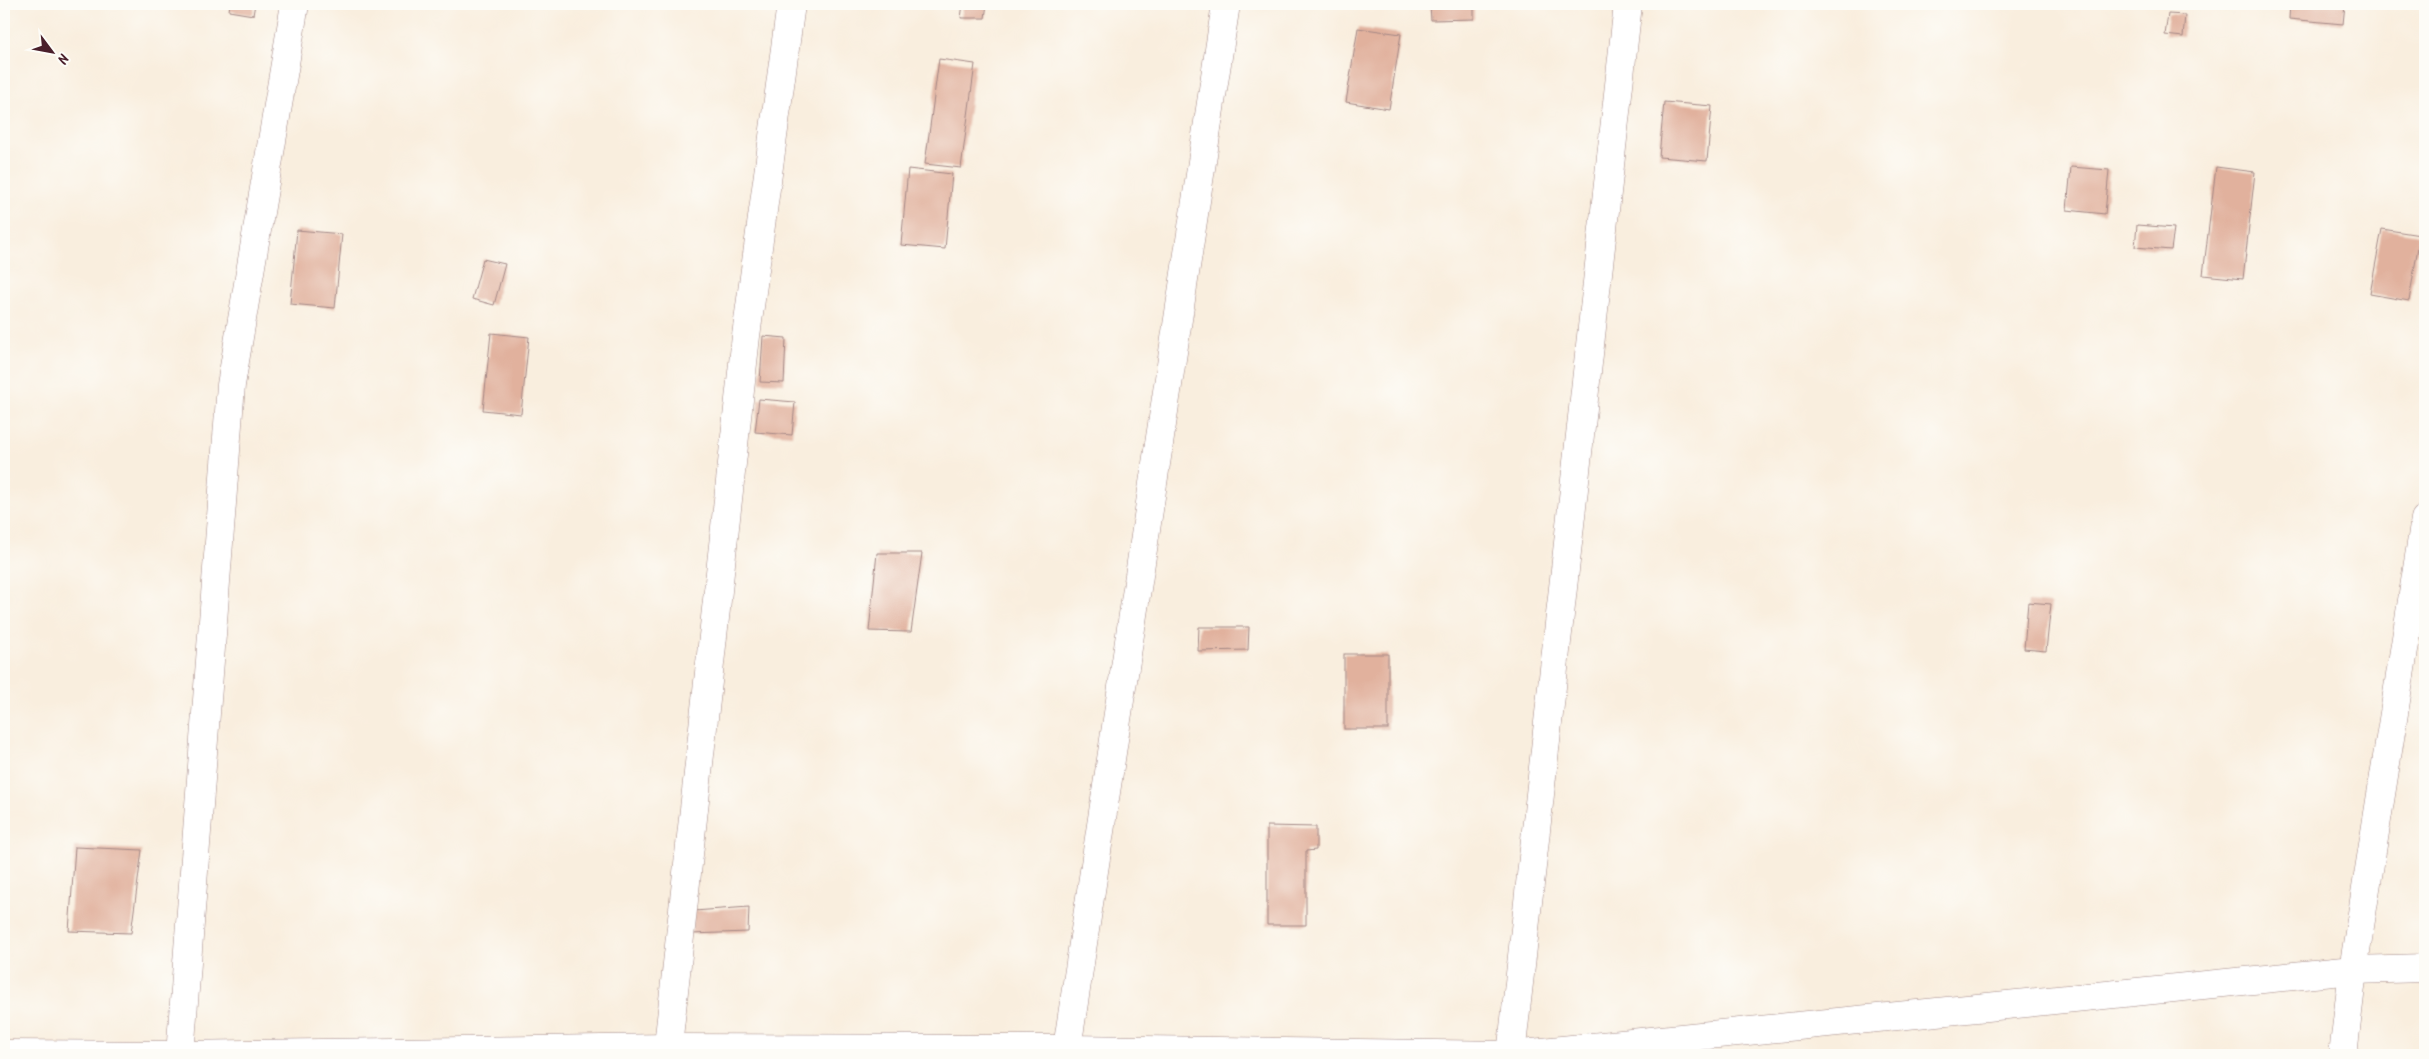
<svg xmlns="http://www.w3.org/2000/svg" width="2429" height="1059" viewBox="0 0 2429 1059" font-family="Kalam,sans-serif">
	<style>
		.building { fill: #e1b19d }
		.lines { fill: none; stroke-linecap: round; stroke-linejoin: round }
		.minor-casing { stroke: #a28684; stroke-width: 29 }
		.minor { stroke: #fff; stroke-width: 28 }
	</style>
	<rect width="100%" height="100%" fill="#fdfcf7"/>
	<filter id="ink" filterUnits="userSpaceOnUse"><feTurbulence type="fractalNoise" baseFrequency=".02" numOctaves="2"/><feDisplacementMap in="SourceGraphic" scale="10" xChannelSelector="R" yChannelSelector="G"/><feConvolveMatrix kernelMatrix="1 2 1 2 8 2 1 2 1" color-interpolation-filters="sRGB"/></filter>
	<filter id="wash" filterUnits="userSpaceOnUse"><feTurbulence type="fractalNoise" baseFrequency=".0096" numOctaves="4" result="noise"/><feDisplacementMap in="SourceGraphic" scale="20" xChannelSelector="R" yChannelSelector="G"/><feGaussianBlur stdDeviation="1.12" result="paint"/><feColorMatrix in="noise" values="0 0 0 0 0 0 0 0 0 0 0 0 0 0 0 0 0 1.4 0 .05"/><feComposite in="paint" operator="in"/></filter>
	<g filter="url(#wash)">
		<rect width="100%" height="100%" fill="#f9eede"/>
		<g id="blocks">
			<g class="building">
				<path d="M230,4H255L253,15L229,11Z"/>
				<path d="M963,4H987L985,18H961Z"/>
				<path d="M1430,4H1474V19L1431,20Z"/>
				<path d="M2290,4H2345L2343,24L2289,19Z"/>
				<path d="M2168,14L2185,15L2183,37L2165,35Z"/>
				<path d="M1358,28L1401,34L1389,109L1346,102Z"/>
				<path d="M939,59L975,64L961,168L925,164Z"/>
				<path d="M1664,102L1712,106L1707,161L1659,157Z"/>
				<path d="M2071,167L2109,170L2105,214L2067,210Z"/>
				<path d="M2216,167L2255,172L2243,279L2203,275Z"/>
				<path d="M908,169L952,174L945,249L901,245Z"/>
				<path d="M2137,225L2174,228L2171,250L2135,247Z"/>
				<path d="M2382,229L2420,235L2409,301L2370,294Z"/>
				<path d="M297,230L342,234L335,308L290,304Z"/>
				<path d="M483,259L505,264L494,305L472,299Z"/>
				<path d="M491,333L529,337L521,414L483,410Z"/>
				<path d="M763,336L786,338L784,383L760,382Z"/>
				<path d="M759,399L795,402L792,435L755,432Z"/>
				<path d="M877,553H922L911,632L869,631Z"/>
				<path d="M2028,602L2051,604L2046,651L2024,649Z"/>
				<path d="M1199,627H1249L1248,650L1198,651Z"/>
				<rect x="1344" y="654" width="44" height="75"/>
				<path d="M1267,826L1316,827V850L1306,851V925H1267Z"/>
				<path d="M75,847L142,850L131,933L69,931Z"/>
				<path d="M749,907L748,932L691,934L694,911Z"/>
			</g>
		</g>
	</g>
	<g filter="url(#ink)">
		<use href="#blocks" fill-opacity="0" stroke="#a28684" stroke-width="1"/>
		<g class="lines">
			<defs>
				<g id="minor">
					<path d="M4,1054L180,1055L668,1048L1067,1049L1511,1055L2353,970L2425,968"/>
					<path d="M180,1055L231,385L295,4"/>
					<path d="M667,1055L746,336L791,4"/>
					<path d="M1066,1055L1226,4"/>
					<path d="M1511,1055L1628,4"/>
					<path d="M2343,1055L2353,970L2425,519"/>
				</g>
			</defs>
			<use href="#minor" class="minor-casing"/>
			<use href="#minor" class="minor"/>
		</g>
	</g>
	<rect width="2429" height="1059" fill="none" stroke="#fdfcf7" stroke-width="20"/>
	<g transform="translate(52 52) rotate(122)" stroke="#fdfcf7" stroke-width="4" paint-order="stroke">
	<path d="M0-4L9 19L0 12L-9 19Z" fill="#4a1f2b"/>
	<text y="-8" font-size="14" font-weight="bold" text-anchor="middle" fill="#4a1f2b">N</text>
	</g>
</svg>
